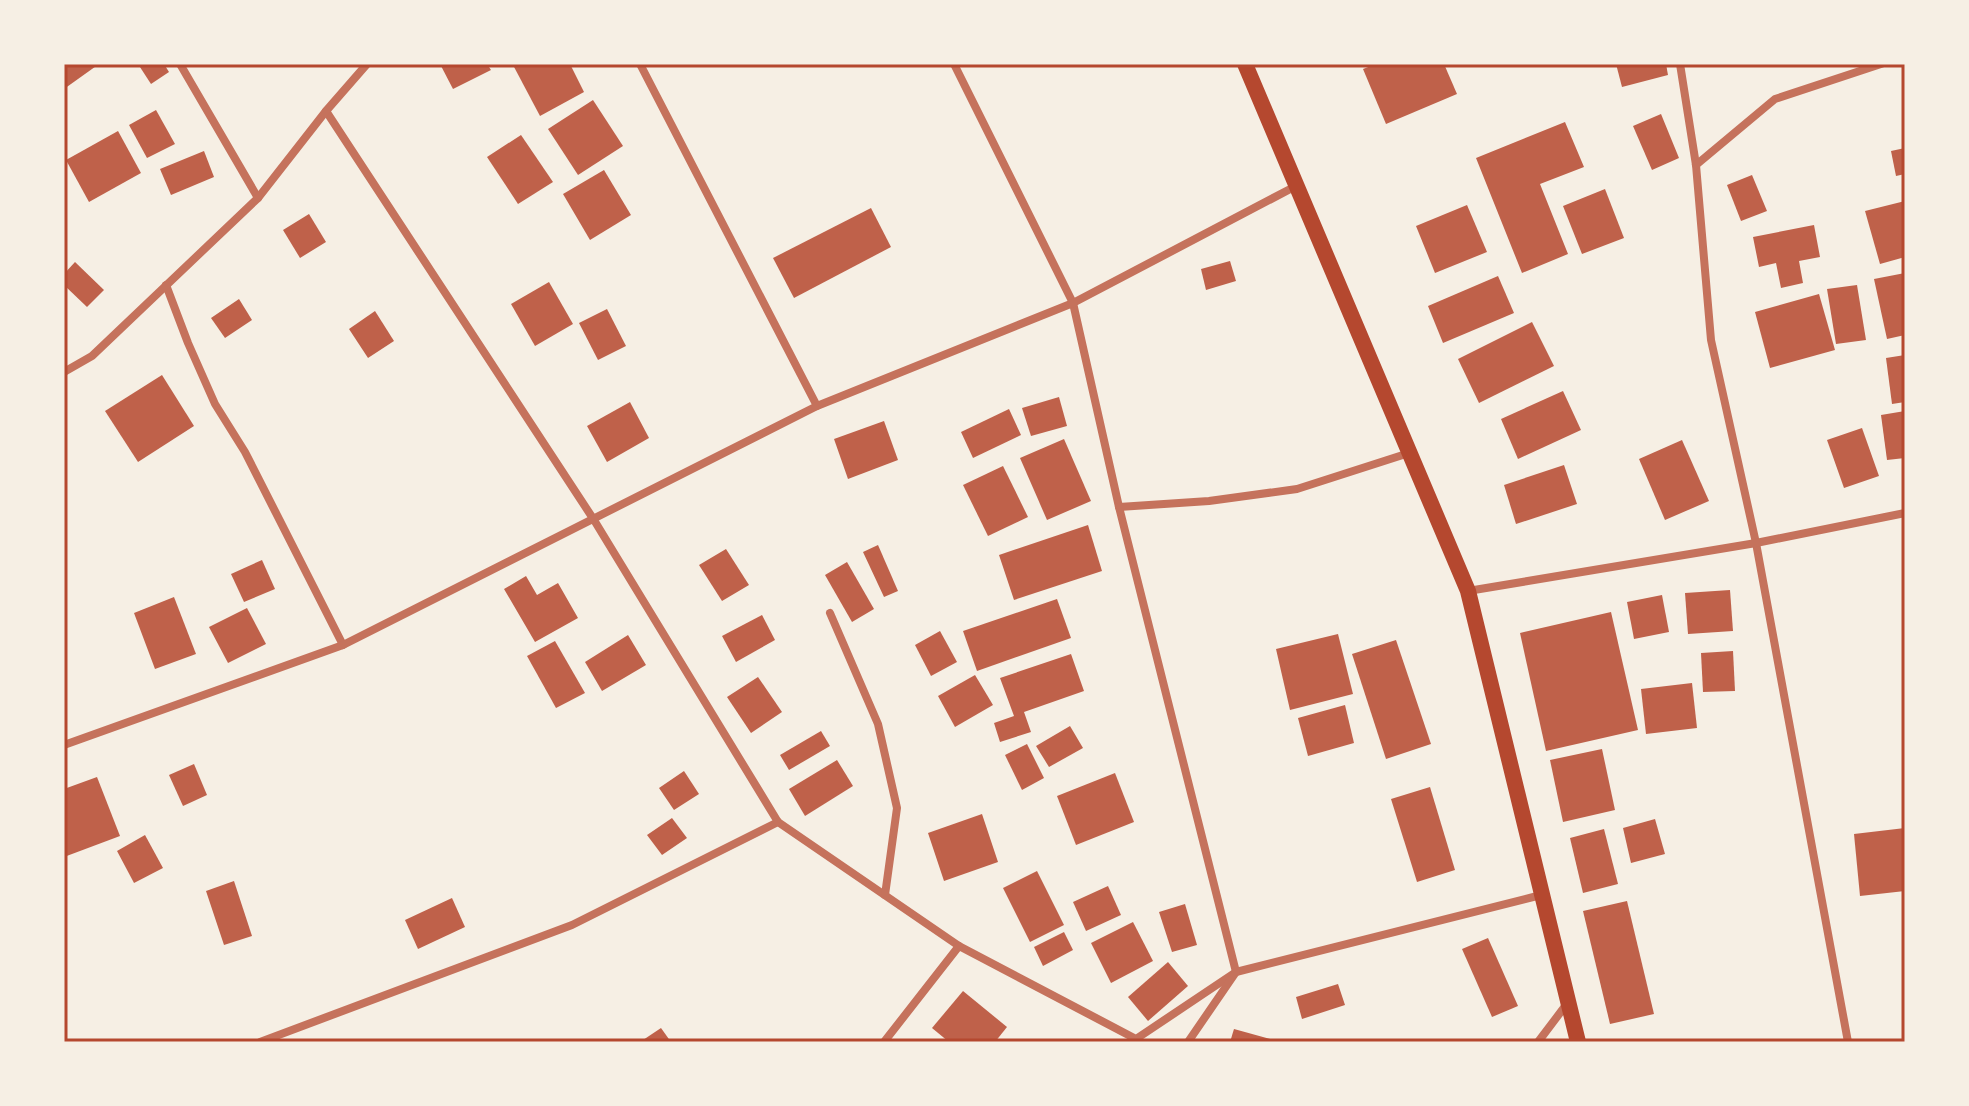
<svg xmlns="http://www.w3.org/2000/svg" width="1969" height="1106" viewBox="0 0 1969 1106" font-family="'Public Sans',sans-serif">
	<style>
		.building { fill: #bf614a }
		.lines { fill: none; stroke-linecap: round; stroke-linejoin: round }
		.minor { stroke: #c5725c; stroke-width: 8 }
		.secondary { stroke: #b5482f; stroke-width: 16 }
		.neatline { fill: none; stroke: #b5482f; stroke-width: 3 }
	</style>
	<rect width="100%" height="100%" fill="#f6efe4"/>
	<g class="building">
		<path d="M64,64H99L64,89Z"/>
		<path d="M138,64H164L169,72L151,84Z"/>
		<path d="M440,64H487L491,70L453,89Z"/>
		<path d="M515,64H570L584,92L540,116L513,65Z"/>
		<path d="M1376,64H1444L1457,94L1386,124L1363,69Z"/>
		<path d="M1616,64H1666L1668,75L1622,87Z"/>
		<path d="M593,100L623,146L578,175L548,129Z"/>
		<path d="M156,110L175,144L147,158L129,125Z"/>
		<path d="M1661,114L1679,158L1652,170L1633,126Z"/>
		<path d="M1565,122L1584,167L1540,184L1568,254L1522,273L1476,158Z"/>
		<path d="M118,131L141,173L89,202L66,160Z"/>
		<path d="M521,135L553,182L518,204L487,157Z"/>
		<path d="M1905,148V174L1896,176L1891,151Z"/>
		<path d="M204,151L214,177L171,195L160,169Z"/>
		<path d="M604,170L631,215L590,240L563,194Z"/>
		<path d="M1752,175L1767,211L1741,221L1727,185Z"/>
		<path d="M1605,189L1624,238L1582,254L1563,206Z"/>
		<path d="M1905,201V257L1880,264L1865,211Z"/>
		<path d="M1467,205L1487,252L1435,273L1416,226Z"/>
		<path d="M871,208L891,247L794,298L773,258Z"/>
		<path d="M309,214L326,242L300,258L283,230Z"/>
		<path d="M1814,225L1820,257L1799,261L1803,283L1781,288L1776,263L1759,267L1753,237Z"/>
		<path d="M1230,261L1236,281L1206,290L1201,269Z"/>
		<path d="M75,262L104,290L87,307L64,285V274Z"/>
		<path d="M1905,273V335L1887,339L1874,279Z"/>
		<path d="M1498,276L1514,313L1443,343L1428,306Z"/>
		<path d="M549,282L573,324L535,346L511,304Z"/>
		<path d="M1857,285L1866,340L1836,344L1827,289Z"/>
		<path d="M1819,294L1835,350L1770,368L1755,312Z"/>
		<path d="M239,299L252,320L225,338L211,318Z"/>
		<path d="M607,309L626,346L598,360L579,323Z"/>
		<path d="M375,311L394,341L368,358L349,329Z"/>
		<path d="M1532,322L1554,366L1479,403L1458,359Z"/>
		<path d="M1905,355V402L1892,404L1886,358Z"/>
		<path d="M162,375L194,426L138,462L105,411Z"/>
		<path d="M1563,391L1581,430L1518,459L1501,419Z"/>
		<path d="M1059,397L1067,426L1031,436L1022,408Z"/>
		<path d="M630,402L649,438L607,462L587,426Z"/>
		<path d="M1009,409L1021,435L973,458L961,432Z"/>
		<path d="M1905,411V458L1887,460L1881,415Z"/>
		<path d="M884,421L898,460L848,479L834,439Z"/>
		<path d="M1862,428L1879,476L1844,488L1827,440Z"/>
		<path d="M1064,439L1091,501L1047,520L1020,458Z"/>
		<path d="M1682,440L1709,501L1665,520L1639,459Z"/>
		<path d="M1564,465L1577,504L1516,524L1504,485Z"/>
		<path d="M1003,466L1028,517L988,536L963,485Z"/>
		<path d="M1088,525L1102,571L1014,600L999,555Z"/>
		<path d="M878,545L898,591L884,597L863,552Z"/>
		<path d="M726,549L749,585L722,601L699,565Z"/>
		<path d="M262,560L275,589L244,602L231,574Z"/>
		<path d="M847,562L874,609L852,622L825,575Z"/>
		<path d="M526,576L537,595L558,583L578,618L535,642L504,589Z"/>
		<path d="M1730,590L1733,631L1688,634L1685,593Z"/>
		<path d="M1662,595L1669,632L1634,639L1627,602Z"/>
		<path d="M174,597L196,654L155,669L134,613Z"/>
		<path d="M1057,599L1071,638L977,671L963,631Z"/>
		<path d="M247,608L266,644L228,663L209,627Z"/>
		<path d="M1611,612L1638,730L1546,751L1520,633Z"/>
		<path d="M762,615L775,640L736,662L722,636Z"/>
		<path d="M940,631L957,662L931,676L915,645Z"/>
		<path d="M1338,634L1353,694L1290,710L1276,649Z"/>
		<path d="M628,635L646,665L602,691L585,662Z"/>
		<path d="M1396,640L1431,744L1386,759L1352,654Z"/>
		<path d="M555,641L585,693L556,708L527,656Z"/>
		<path d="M1733,651L1735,691L1703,692L1701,653Z"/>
		<path d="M1071,654L1084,691L1024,712L1031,732L1000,742L994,723L1014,716L1000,678Z"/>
		<path d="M975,675L993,705L955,727L938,696Z"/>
		<path d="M758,677L782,712L751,733L727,697Z"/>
		<path d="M1692,683L1697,728L1646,734L1641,689Z"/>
		<path d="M1345,705L1354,743L1308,756L1298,718Z"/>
		<path d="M1070,726L1083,748L1049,767L1036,746Z"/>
		<path d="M821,731L830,746L789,770L780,755Z"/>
		<path d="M1027,744L1044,778L1022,790L1005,755Z"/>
		<path d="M1602,749L1615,810L1563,822L1550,760Z"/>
		<path d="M837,760L853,786L805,816L789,789Z"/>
		<path d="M194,764L207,795L183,806L169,775Z"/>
		<path d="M684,771L699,794L674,810L659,788Z"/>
		<path d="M1115,773L1134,822L1076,845L1057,796Z"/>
		<path d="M97,777L120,836L64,857V789Z"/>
		<path d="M1430,787L1455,870L1417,882L1391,799Z"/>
		<path d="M982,814L998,862L944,881L928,833Z"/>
		<path d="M672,818L687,838L662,855L647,835Z"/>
		<path d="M1655,819L1665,854L1631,863L1623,828Z"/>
		<path d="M1905,828V891L1860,896L1854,834Z"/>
		<path d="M1604,829L1618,884L1583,893L1570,838Z"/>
		<path d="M145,835L163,868L134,883L117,851Z"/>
		<path d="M1037,871L1064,925L1030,942L1003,888Z"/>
		<path d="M234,881L252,936L224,945L206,891Z"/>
		<path d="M1108,886L1121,915L1086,931L1073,902Z"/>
		<path d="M452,898L465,927L418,949L405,920Z"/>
		<path d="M1627,901L1654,1014L1610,1024L1583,911Z"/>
		<path d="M1185,904L1197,945L1172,952L1159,912Z"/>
		<path d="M1133,922L1153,961L1111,983L1091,943Z"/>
		<path d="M1064,932L1073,950L1043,966L1034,947Z"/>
		<path d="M1488,938L1518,1006L1492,1017L1462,949Z"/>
		<path d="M1168,962L1188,986L1148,1021L1128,997Z"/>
		<path d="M1338,984L1345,1005L1302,1019L1296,997Z"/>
		<path d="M963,991L1007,1027L995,1042H949L932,1028Z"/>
		<path d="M661,1028L671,1042H640Z"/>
		<path d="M1234,1029L1277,1041V1042H1230Z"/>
	</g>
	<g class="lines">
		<g class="minor">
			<path d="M180,64L258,198"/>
			<path d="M640,64L817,406"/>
			<path d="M954,64L1073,303L1119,507"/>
			<path d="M1680,64L1696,165L1711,340L1756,543L1848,1042"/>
			<path d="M326,111L594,520L778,822L959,946L1136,1039L1236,972L1541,895"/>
			<path d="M1696,165L1775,99L1881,64"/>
			<path d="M166,285L188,343L215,404L245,452L343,645"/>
			<path d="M64,372L92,356L258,198L326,111L367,64"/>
			<path d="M1468,591L1756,543L1905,513"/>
			<path d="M830,613L878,724L897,808L885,895"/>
			<path d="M64,745L343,645L817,406L1073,303L1296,186"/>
			<path d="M260,1042L572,925L778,822"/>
			<path d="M884,1042L959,946"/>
			<path d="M1188,1042L1236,972L1119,507L1209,501L1297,489L1409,453"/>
			<path d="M1538,1042L1569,1001"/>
		</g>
		<path class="secondary" d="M1245,64L1468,591L1578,1042"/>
	</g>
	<rect width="1969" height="1106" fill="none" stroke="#f6efe4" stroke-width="132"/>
	<rect x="66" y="66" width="1837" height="974" class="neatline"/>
</svg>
